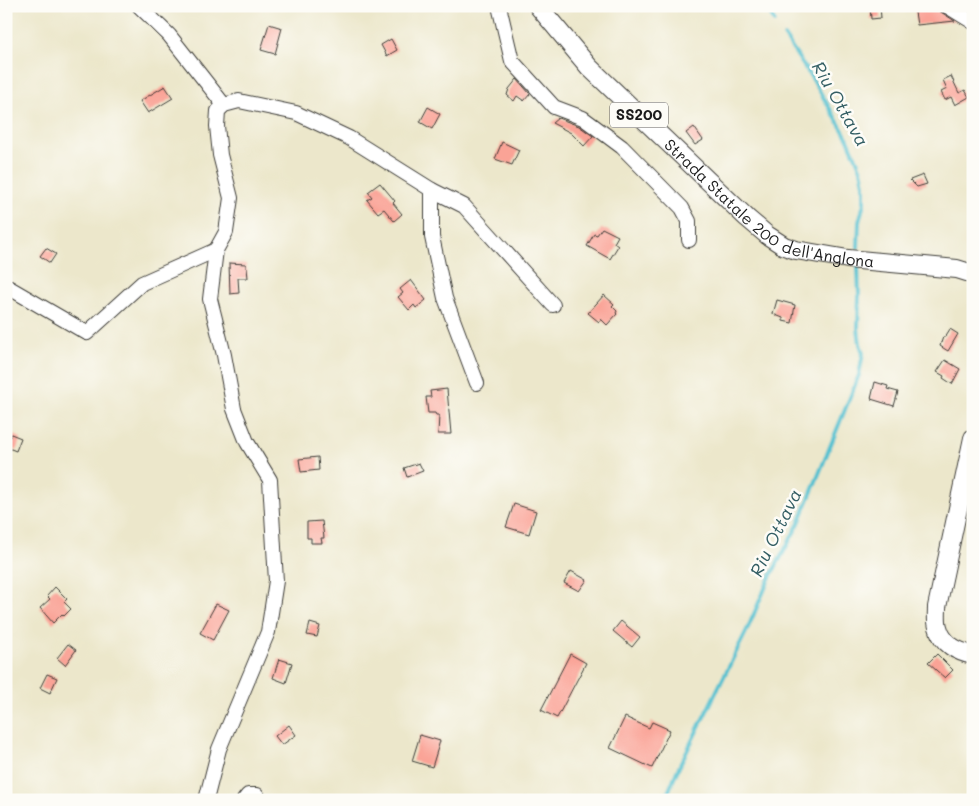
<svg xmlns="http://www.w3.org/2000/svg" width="979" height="806" viewBox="0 0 979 806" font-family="Mali,sans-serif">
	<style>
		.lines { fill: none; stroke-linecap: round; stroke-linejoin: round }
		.stream { stroke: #56c1d0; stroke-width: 4 }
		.building { fill: #faa396 }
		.minor-casing { stroke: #3b3a36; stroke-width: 16 }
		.major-casing { stroke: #3b3a36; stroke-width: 20 }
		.minor { stroke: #fff; stroke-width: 14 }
		.major { stroke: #fff; stroke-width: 18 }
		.labels { text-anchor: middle; stroke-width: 5; stroke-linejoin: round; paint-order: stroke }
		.shield { fill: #fdfcf7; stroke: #605f5e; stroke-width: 1 }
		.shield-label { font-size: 15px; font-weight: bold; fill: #1c1c1c }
		.street-label { font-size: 16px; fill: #1c1c1c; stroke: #fdfcf7 }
		.water-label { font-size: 18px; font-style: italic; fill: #335e64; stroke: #fdfcf7 }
	</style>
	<rect width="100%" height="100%" fill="#fdfcf7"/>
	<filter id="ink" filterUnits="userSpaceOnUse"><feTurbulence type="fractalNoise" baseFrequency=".02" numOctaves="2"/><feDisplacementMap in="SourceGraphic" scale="10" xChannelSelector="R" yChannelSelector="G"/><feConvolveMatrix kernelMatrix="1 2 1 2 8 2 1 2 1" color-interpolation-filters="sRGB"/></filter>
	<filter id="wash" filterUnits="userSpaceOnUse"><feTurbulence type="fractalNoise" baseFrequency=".0096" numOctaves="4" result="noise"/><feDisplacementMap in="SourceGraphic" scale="20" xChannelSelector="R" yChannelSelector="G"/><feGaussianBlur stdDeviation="1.12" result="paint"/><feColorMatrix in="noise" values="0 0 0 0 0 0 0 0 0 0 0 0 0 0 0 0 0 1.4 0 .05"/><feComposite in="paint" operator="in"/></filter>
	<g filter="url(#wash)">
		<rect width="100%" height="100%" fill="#ece7cb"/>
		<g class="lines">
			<g class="stream">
				<path d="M765,6L775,22"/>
				<path d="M784,36L813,80L848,139L861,170L864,184V203L859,222L858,247"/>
				<path d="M665,800L677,771L747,630L769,579L799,523L859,375L863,353L860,344L858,328L859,296L858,266"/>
			</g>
		</g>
		<g id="blocks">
			<g class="building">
				<path d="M870,6H880L881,18L871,19Z"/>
				<path d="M914,6H923L925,9L933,7L955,21L917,25Z"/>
				<path d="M269,24L282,28L275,54L261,50Z"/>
				<path d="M391,39L397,50L387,56L381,45Z"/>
				<path d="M951,76L959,93L965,90L969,97L955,105L951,97L945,100L941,92L947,89L943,80Z"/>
				<path d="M517,79L530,94L524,101L517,96L514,101L507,95L509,89Z"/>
				<path d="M165,86L173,98L148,113L140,101Z"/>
				<path d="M428,107L440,114L432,129L420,122Z"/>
				<path d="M558,118L579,126L593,136L584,146L571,133L552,123Z"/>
				<path d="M694,127L703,140L695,145L686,133Z"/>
				<path d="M502,142L519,150L512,165L495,159Z"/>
				<path d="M923,175L927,184L917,187L910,180Z"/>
				<path d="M380,183L395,201L393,203L402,214L394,221L384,209L378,213L367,200L372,197L368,192Z"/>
				<path d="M602,228L618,236L614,243L618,246L610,259L587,246L594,234L597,235Z"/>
				<path d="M46,248L56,254L50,263L40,256Z"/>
				<path d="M229,263L246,264V268H247L248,278H238L239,293L230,294Z"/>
				<path d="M411,280L426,300L416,308L414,305L409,310L398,297L403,293L400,289Z"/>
				<path d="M604,295L614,304L612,306L617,311L616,313L617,314L607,325L601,319L599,322L588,313Z"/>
				<path d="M777,300L795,305L792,323L783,321V318L773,314Z"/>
				<path d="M950,329L958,334L948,351L940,346L943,337H945Z"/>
				<path d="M945,360L960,369L952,384L943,378L944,376L937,372Z"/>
				<path d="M875,382L888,386L887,389L898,392L894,406L871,399Z"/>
				<path d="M447,389L451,434H438L439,415H436L435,413H428L426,397H431L430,391Z"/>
				<path d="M11,434L21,438L16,451L6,447Z"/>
				<path d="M318,457L319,470L301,472L299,459Z"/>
				<path d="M419,463L423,471L407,477L404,468Z"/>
				<path d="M514,504L536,511L529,534L506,527Z"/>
				<path d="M322,521L324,538H321L322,543H311V538H307V522Z"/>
				<path d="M571,571L587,580L579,591L564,583Z"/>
				<path d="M55,587L67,599L64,602L71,609L64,616L62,614L53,623L40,608L50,599L47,596Z"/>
				<path d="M216,604L229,610L213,640L200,633Z"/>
				<path d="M621,621L640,637L632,647L613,631Z"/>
				<path d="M310,623L320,626L317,637L307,635Z"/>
				<path d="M68,644L76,650L65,665L57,658Z"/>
				<path d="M570,654L586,663L557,718L541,710Z"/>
				<path d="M937,654L953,670L945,678L928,663Z"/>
				<path d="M279,659L292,663L286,683L273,678Z"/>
				<path d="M47,674L57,678L50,693L40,688Z"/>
				<path d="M625,717L649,728L652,722L670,730L652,768L610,748Z"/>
				<path d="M289,725L296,735L282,745L275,736Z"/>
				<path d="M420,735L440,741L432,767L412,761Z"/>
			</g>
		</g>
	</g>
	<g filter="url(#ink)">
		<use href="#blocks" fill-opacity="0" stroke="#3b3a36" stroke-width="1"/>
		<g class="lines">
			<defs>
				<g id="minor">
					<path d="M139,6L169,35L224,105"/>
					<path d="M499,6L512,61L554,107L583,118L622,147L682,208L689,221V240"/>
					<path d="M947,6L973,22"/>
					<path d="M432,190V237L445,298L477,383"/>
					<path d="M6,286L87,333L142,283L216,250"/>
					<path d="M206,800L219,749L268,632L276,581L270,480L247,442L234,409L224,355L210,299L216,250L226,232L231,198L220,155L217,126L218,111L224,105L239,101L296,113L349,138L432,190L464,206L553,305"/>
					<path d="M244,800L248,795H257L260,800"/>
				</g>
				<g id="major">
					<path id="s1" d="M538,6L589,67L747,218L767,235L784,246L796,250L848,259L957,269L973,274"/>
					<path d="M973,438L937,607C937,613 936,621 938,627C942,644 958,652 973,655"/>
				</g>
			</defs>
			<use href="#minor" class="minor-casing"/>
			<use href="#major" class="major-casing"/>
			<use href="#minor" class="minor"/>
			<use href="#major" class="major"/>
		</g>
	</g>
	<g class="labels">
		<rect class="shield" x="610" y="102.5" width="58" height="25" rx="4"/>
		<g class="shield-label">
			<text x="639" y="120">SS200</text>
		</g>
		<g class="street-label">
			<text dy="6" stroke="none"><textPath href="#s1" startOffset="312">Strada Statale 200 dell'Anglona</textPath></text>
		</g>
		<g class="water-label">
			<text transform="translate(840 104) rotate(60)" y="6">Riu Ottava</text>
			<text transform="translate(776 533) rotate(-64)" y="6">Riu Ottava</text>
		</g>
	</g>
	<rect width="979" height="806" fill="none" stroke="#fdfcf7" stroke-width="25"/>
</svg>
